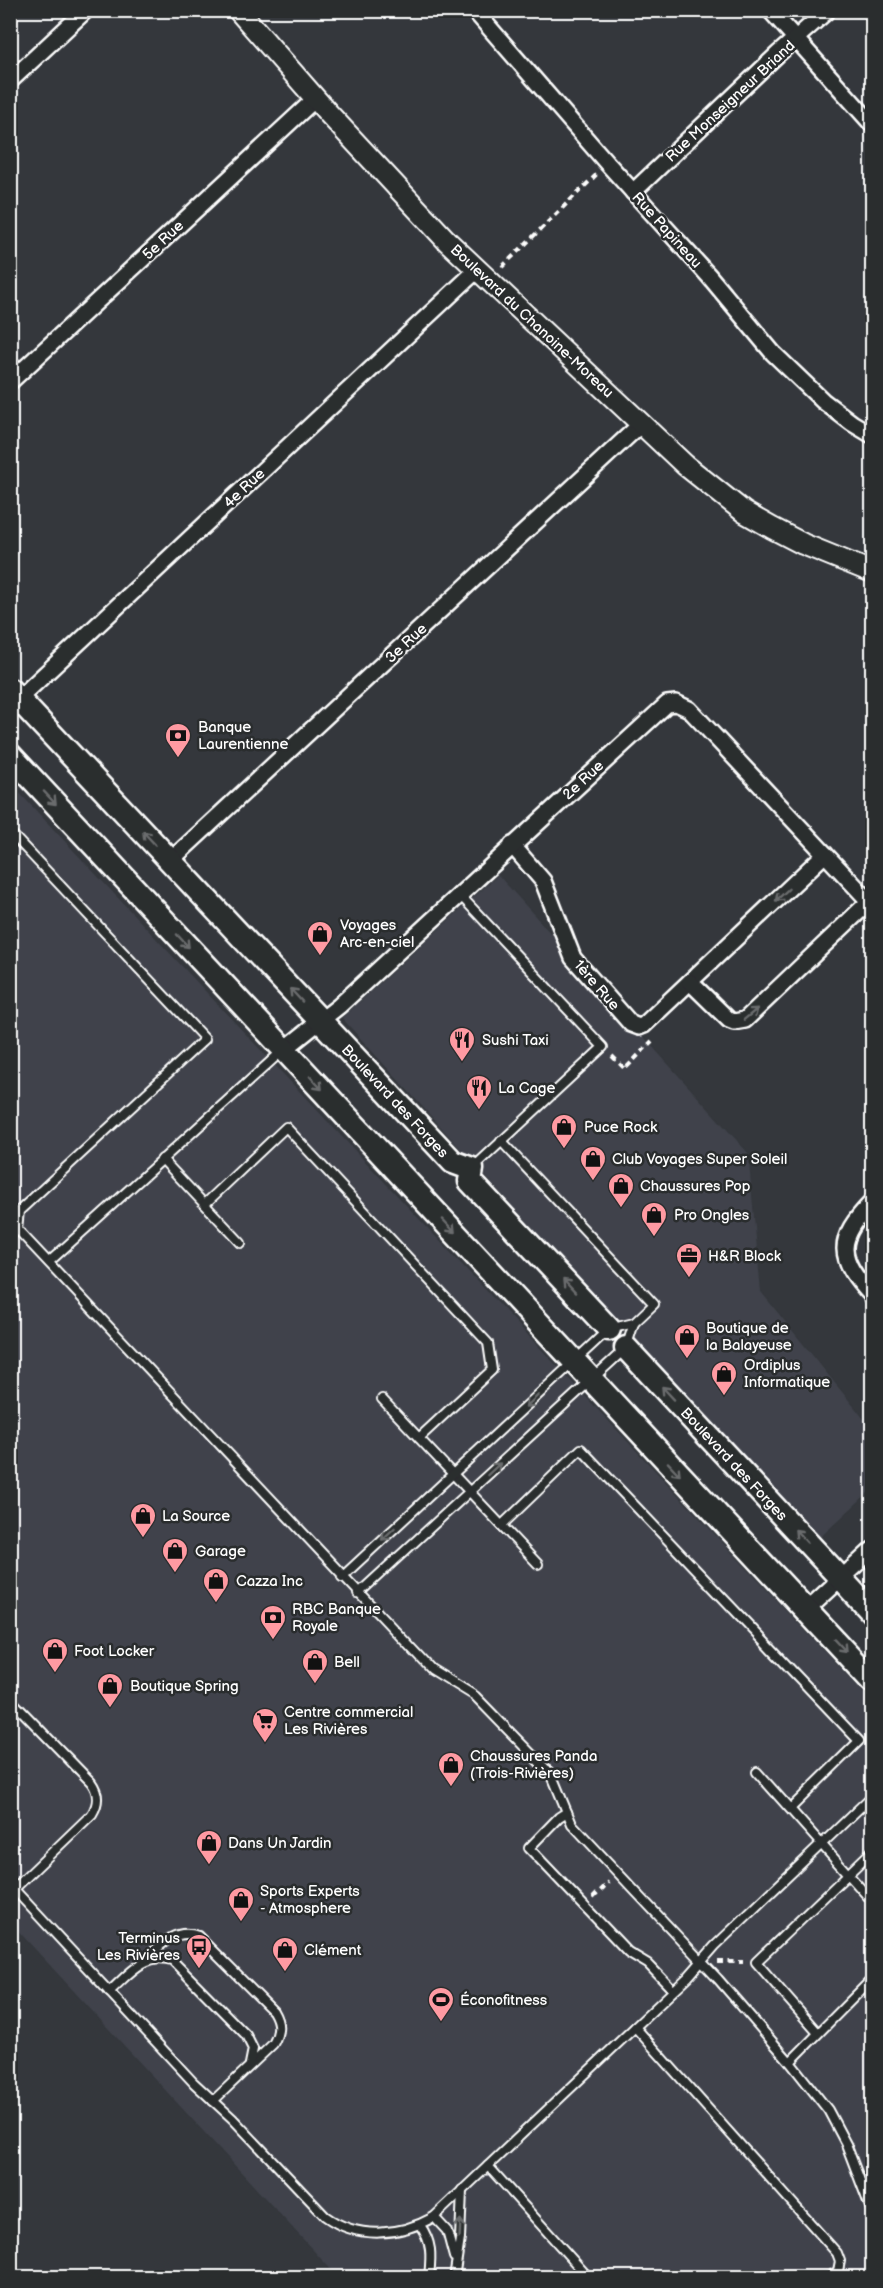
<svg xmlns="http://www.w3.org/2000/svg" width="883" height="2288" viewBox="0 0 883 2288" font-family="'Balsamiq Sans',sans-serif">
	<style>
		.built { fill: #40434c }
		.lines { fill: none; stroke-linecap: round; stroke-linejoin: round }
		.service-casing { stroke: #fff; stroke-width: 12 }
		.minor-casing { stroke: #fff; stroke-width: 20 }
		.tertiary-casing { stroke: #fff; stroke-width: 24 }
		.secondary-casing { stroke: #fff; stroke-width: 27 }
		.path { stroke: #fff; stroke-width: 4; stroke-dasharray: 6 4.5; stroke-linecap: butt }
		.service { stroke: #2a2d2e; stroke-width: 8 }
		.minor { stroke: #2a2d2e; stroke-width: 15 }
		.tertiary { stroke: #2a2d2e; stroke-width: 20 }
		.secondary { stroke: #2a2d2e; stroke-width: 22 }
		.oneway { stroke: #6a6c6d }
		.labels { text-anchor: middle; stroke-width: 5; stroke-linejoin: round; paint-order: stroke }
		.street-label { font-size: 15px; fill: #fff; stroke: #2a2d2e }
		.poi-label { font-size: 15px; fill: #fff; stroke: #2a2d2e; text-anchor: start }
	</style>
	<rect width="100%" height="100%" fill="#34373c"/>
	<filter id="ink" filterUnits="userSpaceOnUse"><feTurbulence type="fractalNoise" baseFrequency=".0167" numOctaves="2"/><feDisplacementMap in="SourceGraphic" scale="12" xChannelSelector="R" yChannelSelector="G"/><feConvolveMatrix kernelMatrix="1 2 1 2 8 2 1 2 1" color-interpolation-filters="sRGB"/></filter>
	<g filter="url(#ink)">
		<g class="built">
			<path d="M11,784L872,1702V2277H338L11,1923Z"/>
			<path d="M498,875L748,1153L761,1292L872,1429V1489L816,1541L342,1018Z"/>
		</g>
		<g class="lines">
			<defs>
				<g id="service">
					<path d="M10,832L205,1039L19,1211L17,1229L10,1236"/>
					<path d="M459,894L603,1047L473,1168"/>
					<path d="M162,1159L241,1243"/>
					<path d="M205,1204L286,1127L488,1343L492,1370L419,1438"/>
					<path d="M17,1229L431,1669L475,1696L545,1768L553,1778L572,1824L718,1979L790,2062L828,2110L846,2144L872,2212"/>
					<path d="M49,1262L281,1052"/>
					<path d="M382,1399L538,1564"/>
					<path d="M502,1525L581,1449L859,1741L791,1808"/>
					<path d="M342,1577L609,1329L634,1323"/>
					<path d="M358,1594L626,1348L634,1323L654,1304L501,1141"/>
					<path d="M10,1699L91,1782C99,1793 99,1803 92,1814L14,1889"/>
					<path d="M757,1772L872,1901"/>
					<path d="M567,1812L559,1817L529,1848L628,1952L648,1964L673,1990"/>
					<path d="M10,1885L194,2083L233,2119L325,2216C358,2240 400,2236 434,2217L688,1977L715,1946L872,1796"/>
					<path d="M142,1963C158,1948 173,1927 198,1936L273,2011C280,2023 280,2031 273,2044L213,2101"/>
					<path d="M109,1992C127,1976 145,1951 172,1960L246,2035L253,2049L250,2064"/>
					<path d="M635,2027L837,2253L840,2261L838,2271L827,2278"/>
					<path d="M818,2033L756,1962L872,1851"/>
					<path d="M790,2062L872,1979"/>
					<path d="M488,2166L589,2278"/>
					<path d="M434,2217L447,2231L454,2257"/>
					<path d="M420,2225C433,2244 431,2256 429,2278"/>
					<path d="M454,2278L460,2239L462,2190"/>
				</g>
				<g id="minor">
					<path d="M474,10L607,163L709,276L773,353L823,401L852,423L872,435"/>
					<path d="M770,10L872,124"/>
					<path d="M10,81L86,10"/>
					<path d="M633,192L778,54L828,10"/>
					<path d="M10,382L315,99"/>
					<path d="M13,704L477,270"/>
					<path d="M512,845L543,881L573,958L631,1024L639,1027L644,1025L825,854"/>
					<path d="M170,861L641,424"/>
					<path d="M690,982L729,1020L734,1022L745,1020L872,899"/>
					<path d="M285,1049L339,1006L667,704L676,703L689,709L870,902"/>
					<path d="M872,1202C835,1240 837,1258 872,1296"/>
					<path d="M807,1610L872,1550"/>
				</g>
				<path id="tertiary" d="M238,10L329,114L447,241L685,465L744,512L772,528L803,544L872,572"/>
				<g id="secondary">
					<path d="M10,690L453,1162L472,1169L470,1181L609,1329"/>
					<path d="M10,755L872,1681"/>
					<path d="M626,1348L872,1612"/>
				</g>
			</defs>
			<use href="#service" class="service-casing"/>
			<use href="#minor" class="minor-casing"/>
			<use href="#tertiary" class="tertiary-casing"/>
			<use href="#secondary" class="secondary-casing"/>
			<g class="path">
				<path d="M502,267L597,174"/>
				<path d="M612,1056L625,1069L652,1041"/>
				<path d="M593,1898L609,1882"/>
				<path d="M718,1962H743"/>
			</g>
			<use href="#service" class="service"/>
			<use href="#minor" class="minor"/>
			<use href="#tertiary" class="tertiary"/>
			<use href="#secondary" class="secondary"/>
		</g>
		<defs><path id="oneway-shaft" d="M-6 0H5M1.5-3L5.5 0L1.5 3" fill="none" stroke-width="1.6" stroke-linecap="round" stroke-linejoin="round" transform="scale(1.5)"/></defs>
		<g class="oneway">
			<use href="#oneway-shaft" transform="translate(50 798) rotate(47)"/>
			<use href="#oneway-shaft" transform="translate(149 838) rotate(-133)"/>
			<use href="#oneway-shaft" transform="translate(782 895) rotate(137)"/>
			<use href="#oneway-shaft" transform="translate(183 941) rotate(47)"/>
			<use href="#oneway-shaft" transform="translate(296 995) rotate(-133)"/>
			<use href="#oneway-shaft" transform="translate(751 1014) rotate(-39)"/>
			<use href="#oneway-shaft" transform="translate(316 1083) rotate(47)"/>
			<use href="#oneway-shaft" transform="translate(449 1226) rotate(47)"/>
			<use href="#oneway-shaft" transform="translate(569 1286) rotate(-133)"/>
			<use href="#oneway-shaft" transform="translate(668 1393) rotate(-133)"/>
			<use href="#oneway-shaft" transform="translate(532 1401) rotate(137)"/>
			<use href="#oneway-shaft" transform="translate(494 1469) rotate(-43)"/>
			<use href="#oneway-shaft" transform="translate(674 1469) rotate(47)"/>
			<use href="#oneway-shaft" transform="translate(388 1534) rotate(137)"/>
			<use href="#oneway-shaft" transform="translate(801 1536) rotate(-133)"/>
			<use href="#oneway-shaft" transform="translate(840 1645) rotate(47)"/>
			<use href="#oneway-shaft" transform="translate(460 2228) rotate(-87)"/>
		</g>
	</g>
	<defs>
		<symbol id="bank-pin" viewBox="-11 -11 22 30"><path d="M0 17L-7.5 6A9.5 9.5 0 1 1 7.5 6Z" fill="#ff9aa2" stroke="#2a2d2e"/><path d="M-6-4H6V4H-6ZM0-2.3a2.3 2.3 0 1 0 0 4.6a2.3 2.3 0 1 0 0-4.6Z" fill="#111"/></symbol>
		<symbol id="shop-pin" viewBox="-11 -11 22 30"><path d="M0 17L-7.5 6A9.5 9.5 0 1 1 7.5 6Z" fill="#ff9aa2" stroke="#2a2d2e"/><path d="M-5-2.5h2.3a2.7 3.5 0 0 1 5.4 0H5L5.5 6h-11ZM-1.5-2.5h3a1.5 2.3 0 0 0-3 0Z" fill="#111"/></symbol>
		<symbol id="restaurant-pin" viewBox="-11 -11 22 30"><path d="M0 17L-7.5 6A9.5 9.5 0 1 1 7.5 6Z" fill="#ff9aa2" stroke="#2a2d2e"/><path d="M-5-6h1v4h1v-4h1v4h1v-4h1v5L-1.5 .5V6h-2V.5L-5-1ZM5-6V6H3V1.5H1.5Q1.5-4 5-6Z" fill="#111"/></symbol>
		<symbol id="office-pin" viewBox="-11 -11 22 30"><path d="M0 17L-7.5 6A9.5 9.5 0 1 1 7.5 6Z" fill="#ff9aa2" stroke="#2a2d2e"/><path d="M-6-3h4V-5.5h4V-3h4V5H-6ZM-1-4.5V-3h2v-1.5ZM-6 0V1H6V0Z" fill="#111"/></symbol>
		<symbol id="supermarket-pin" viewBox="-11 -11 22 30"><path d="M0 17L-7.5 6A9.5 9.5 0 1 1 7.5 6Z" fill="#ff9aa2" stroke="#2a2d2e"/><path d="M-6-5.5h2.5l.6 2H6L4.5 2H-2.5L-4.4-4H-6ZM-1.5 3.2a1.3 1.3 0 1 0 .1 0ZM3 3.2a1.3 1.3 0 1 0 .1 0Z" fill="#111"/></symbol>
		<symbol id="bus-pin" viewBox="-11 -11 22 30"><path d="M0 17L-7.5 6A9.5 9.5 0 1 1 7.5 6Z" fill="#ff9aa2" stroke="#2a2d2e"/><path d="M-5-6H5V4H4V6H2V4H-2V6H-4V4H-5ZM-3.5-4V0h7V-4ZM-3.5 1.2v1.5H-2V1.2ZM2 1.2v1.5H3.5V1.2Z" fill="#111"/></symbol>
		<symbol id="stadium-pin" viewBox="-11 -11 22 30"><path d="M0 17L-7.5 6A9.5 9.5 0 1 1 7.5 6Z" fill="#ff9aa2" stroke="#2a2d2e"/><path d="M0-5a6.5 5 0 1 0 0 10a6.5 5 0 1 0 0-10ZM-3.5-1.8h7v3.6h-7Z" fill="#111"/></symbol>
	</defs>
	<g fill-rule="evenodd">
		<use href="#bank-pin" x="163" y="721" width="30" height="40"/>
		<use href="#shop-pin" x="305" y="919" width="30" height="40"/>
		<use href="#restaurant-pin" x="447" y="1025" width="30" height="40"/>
		<use href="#restaurant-pin" x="464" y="1073" width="30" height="40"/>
		<use href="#shop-pin" x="549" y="1112" width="30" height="40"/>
		<use href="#shop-pin" x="578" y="1144" width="30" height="40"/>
		<use href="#shop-pin" x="606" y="1171" width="30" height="40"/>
		<use href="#shop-pin" x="639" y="1200" width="30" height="40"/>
		<use href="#office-pin" x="674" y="1241" width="30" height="40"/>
		<use href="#shop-pin" x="672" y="1322" width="30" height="40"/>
		<use href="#shop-pin" x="709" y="1359" width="30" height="40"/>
		<use href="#shop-pin" x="128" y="1501" width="30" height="40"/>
		<use href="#shop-pin" x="160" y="1536" width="30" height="40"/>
		<use href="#shop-pin" x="201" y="1566" width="30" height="40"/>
		<use href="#bank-pin" x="258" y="1603" width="30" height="40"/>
		<use href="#shop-pin" x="40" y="1636" width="30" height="40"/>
		<use href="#shop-pin" x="300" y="1647" width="30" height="40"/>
		<use href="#shop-pin" x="95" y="1671" width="30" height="40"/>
		<use href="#supermarket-pin" x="250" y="1706" width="30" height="40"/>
		<use href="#shop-pin" x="436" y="1750" width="30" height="40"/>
		<use href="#shop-pin" x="194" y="1828" width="30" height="40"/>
		<use href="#shop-pin" x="226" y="1885" width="30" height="40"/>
		<use href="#bus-pin" x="184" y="1932" width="30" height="40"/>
		<use href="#shop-pin" x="270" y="1935" width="30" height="40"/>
		<use href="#stadium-pin" x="426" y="1985" width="30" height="40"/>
	</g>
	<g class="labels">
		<g class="street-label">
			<text transform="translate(730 101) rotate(-43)" y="5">Rue Monseigneur Briand</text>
			<text transform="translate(667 230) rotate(48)" y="5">Rue Papineau</text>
			<text transform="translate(163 240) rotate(-43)" y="5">5e Rue</text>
			<text transform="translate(532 321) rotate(43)" y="5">Boulevard du Chanoine-Moreau</text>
			<text transform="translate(244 488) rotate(-43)" y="5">4e Rue</text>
			<text transform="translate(406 643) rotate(-43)" y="5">3e Rue</text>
			<text transform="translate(583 780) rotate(-43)" y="5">2e Rue</text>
			<text transform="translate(597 985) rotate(49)" y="5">1ère Rue</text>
			<text transform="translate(395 1101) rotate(47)" y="5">Boulevard des Forges</text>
			<text transform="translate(734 1464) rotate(47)" y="5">Boulevard des Forges</text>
		</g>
		<g class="poi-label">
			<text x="198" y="732">Banque<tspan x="198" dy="17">Laurentienne</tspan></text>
			<text x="340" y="930">Voyages<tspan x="340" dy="17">Arc-en-ciel</tspan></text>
			<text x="482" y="1045">Sushi Taxi</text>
			<text x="498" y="1093">La Cage</text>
			<text x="584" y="1132">Puce Rock</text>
			<text x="612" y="1164">Club Voyages Super Soleil</text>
			<text x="640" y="1191">Chaussures Pop</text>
			<text x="674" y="1220">Pro Ongles</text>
			<text x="708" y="1261">H&amp;R Block</text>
			<text x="706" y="1333">Boutique de<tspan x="706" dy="17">la Balayeuse</tspan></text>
			<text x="744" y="1370">Ordiplus<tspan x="744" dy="17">Informatique</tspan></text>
			<text x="162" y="1521">La Source</text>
			<text x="195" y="1556">Garage</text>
			<text x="236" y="1586">Cazza Inc</text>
			<text x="292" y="1614">RBC Banque<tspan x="292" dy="17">Royale</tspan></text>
			<text x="74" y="1656">Foot Locker</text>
			<text x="334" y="1667">Bell</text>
			<text x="130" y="1691">Boutique Spring</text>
			<text x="284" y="1717">Centre commercial<tspan x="284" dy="17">Les Rivières</tspan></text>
			<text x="470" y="1761">Chaussures Panda<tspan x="470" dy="17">(Trois-Rivières)</tspan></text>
			<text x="228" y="1848">Dans Un Jardin</text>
			<text x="260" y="1896">Sports Experts<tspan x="260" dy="17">- Atmosphere</tspan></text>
			<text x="180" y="1943" text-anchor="end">Terminus<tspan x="180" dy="17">Les Rivières</tspan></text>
			<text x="304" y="1955">Clément</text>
			<text x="460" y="2005">Éconofitness</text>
		</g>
	</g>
	<rect width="883" height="2288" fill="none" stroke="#2a2d2e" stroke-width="36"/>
	<rect x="18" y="18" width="847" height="2252" fill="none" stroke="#fff" stroke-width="2" filter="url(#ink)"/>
</svg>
